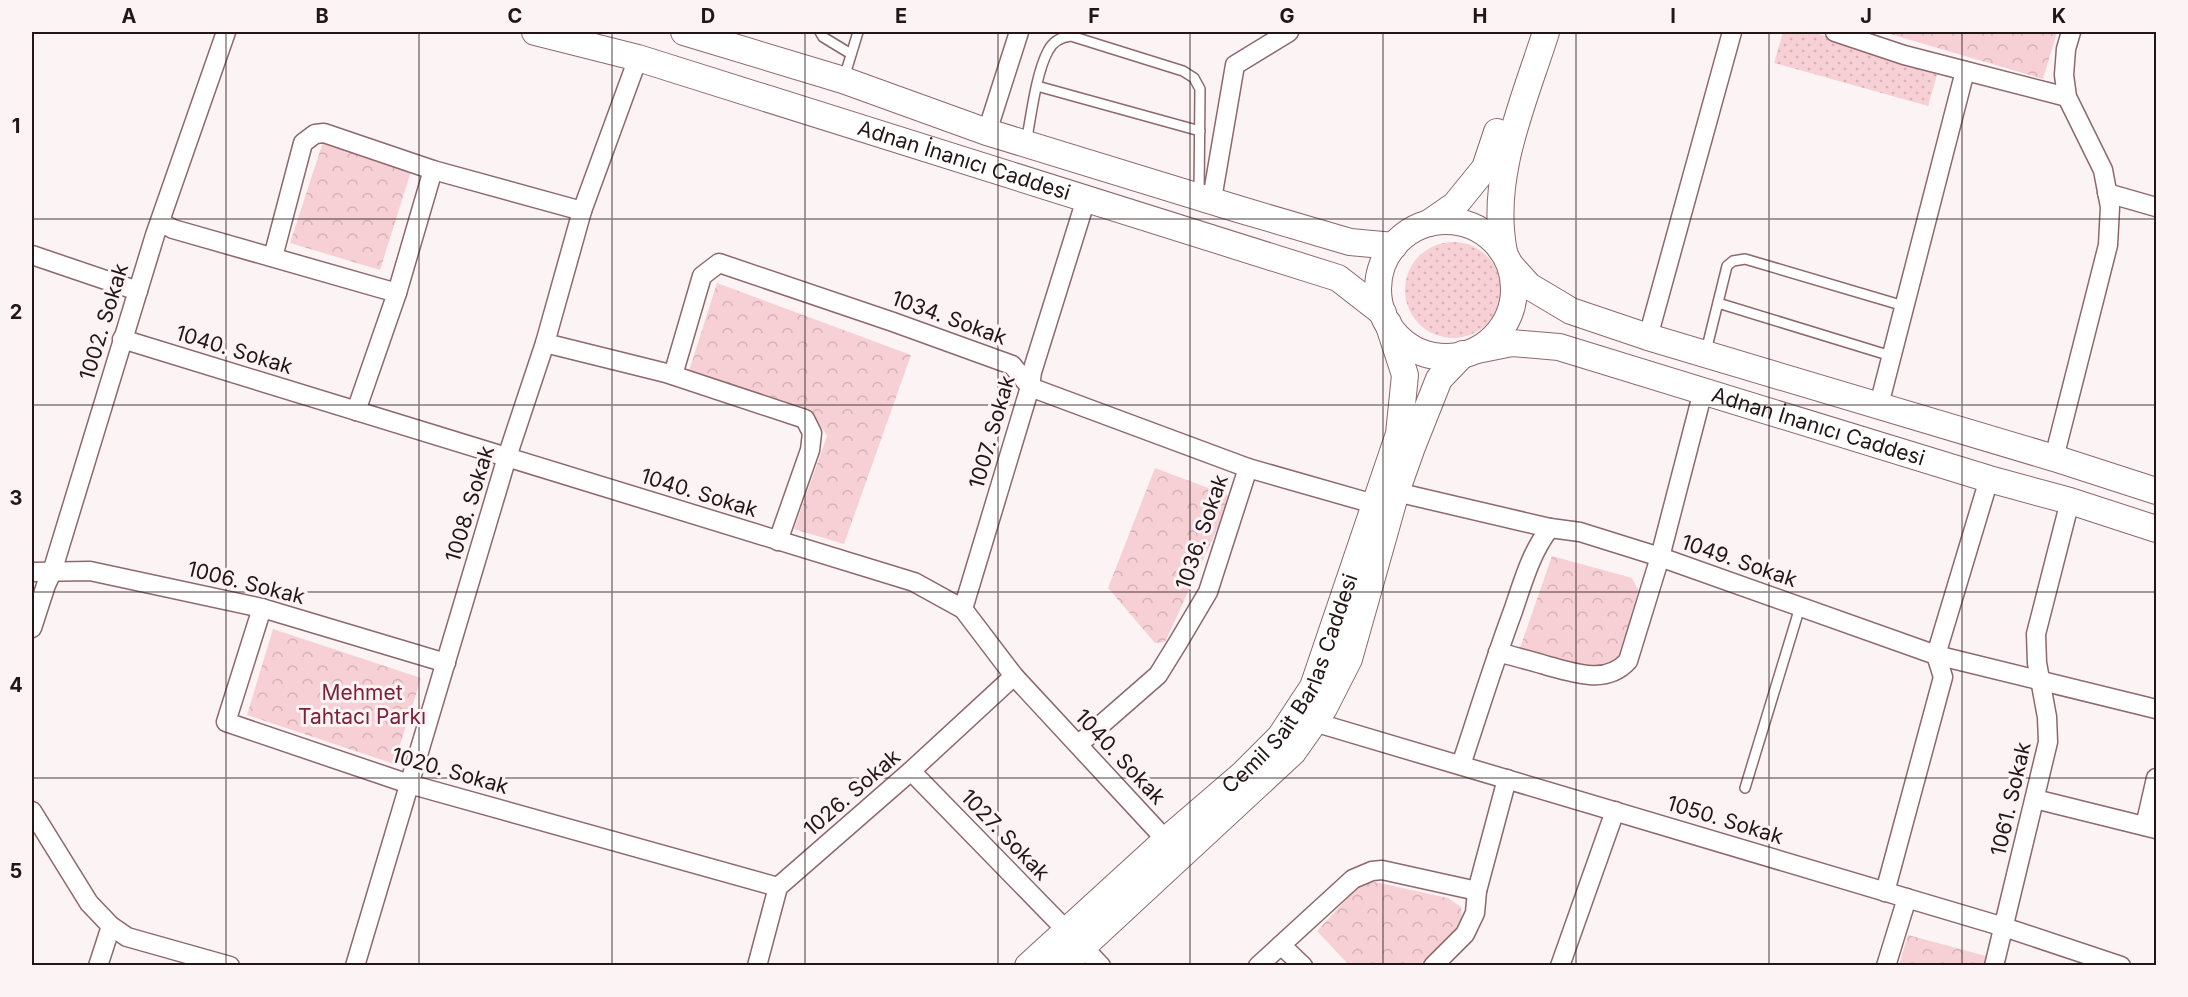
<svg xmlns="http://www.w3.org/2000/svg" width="2188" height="997" viewBox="0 0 2188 997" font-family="Inter,sans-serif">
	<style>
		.grass { fill: url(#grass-dots) }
		.park { fill: url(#park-crowns) }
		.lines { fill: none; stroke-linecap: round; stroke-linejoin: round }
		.lane-casing { stroke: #8d686d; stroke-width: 12 }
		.street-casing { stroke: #8d686d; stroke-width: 21 }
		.secondary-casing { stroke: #8d686d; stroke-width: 28 }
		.lane { stroke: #fff; stroke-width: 9 }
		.street { stroke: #fff; stroke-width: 18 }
		.secondary { stroke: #fff; stroke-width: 26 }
		.grid { fill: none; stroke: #241517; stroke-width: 1.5; stroke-opacity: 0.55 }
		.labels { text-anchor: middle; stroke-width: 6; stroke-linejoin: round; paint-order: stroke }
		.street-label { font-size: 21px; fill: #241517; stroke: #fcf3f4 }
		.park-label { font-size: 21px; fill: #7d2139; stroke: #fcf3f4 }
		.neatline { fill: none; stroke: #241517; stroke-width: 2 }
		.grid-label { font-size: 20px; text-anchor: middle; font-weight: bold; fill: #241517 }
	</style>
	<defs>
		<pattern id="grass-dots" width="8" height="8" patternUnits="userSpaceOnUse" patternTransform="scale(1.5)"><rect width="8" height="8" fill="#f7d0d5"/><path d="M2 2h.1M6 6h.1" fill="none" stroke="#d4b2b6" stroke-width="1.8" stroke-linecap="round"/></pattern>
		<pattern id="park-crowns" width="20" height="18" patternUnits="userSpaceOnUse" patternTransform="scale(1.5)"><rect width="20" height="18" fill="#f7d0d5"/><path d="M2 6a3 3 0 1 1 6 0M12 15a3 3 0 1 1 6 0" fill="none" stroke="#d4b2b6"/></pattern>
	</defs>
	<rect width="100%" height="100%" fill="#fcf3f4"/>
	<g class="grass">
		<path d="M1783,32H1811L1939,68L1928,106L1774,63Z"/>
		<circle cx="1453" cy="290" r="48"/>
	</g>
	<g class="park">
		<path d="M1883,32H2057L2043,79Z"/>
		<path d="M323,142L412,168L380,270L290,243Z"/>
		<path d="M717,283L911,355L844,544L794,529L827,436L810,409L689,371Z"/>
		<path d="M1155,468L1232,497L1165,642L1155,643L1108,588Z"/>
		<path d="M1552,556L1632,578L1638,590L1621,658L1590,668L1520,648Z"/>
		<path d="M273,629L421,678L394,764L247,715Z"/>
		<path d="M1375,882L1448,898L1461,907L1462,918L1453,934L1419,965H1349L1317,931L1359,886Z"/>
		<path d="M1908,935L1986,956L1984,965H1899Z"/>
	</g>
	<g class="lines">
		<defs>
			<g id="lane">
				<path d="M820,32L823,37L851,54"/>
				<path d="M844,78L858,32"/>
				<path d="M1037,86L1200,131"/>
				<path d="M1026,143C1031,117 1036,73 1048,51C1053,41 1061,37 1071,36L1183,71L1194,78L1200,89L1199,195"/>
				<path d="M1718,303L1891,356"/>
				<path d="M1706,351L1727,266L1733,261L1745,259L1904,306"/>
				<path d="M1745,788L1800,607"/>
			</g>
			<g id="street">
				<path d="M1835,32L1904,55L2067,97"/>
				<path d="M987,132L1019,32"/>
				<path d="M433,170L582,211"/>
				<path d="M2107,193L2156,207"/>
				<path d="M1212,199L1235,65L1289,32"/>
				<path d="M160,222L173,229L397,293"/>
				<path d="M32,255L138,291"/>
				<path d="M273,257L303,143L315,134L324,133L433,170L397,293L356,411"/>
				<path d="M1648,337L1732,32"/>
				<path d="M122,339L914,582L963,609L1014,676L1166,840"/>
				<path d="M545,343L666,373L805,419L812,433L810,450L778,541"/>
				<path d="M673,375L702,276L719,263L893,322L1012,365L1030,387L1248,468L1374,504"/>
				<path d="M1879,405L1965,71"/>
				<path d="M2054,458L2108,245L2110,207L2103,170L2067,97L2064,75L2066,49L2071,32"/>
				<path d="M1396,492L1550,528"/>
				<path d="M32,572L90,571L262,608L446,663"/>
				<path d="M262,608L226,722L409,784L778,887"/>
				<path d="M963,609L1030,387L1032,372L1086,199"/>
				<path d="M32,628L46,585L52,572L155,235L226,32"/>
				<path d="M1498,652C1515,657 1532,661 1548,666C1576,673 1606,685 1628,661L1660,557L1703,391"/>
				<path d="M1314,722L2004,927L2121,966"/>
				<path d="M1079,744L1158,675L1179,641L1208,592L1248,468"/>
				<path d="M1461,765C1478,714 1494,662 1513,611C1523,582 1531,552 1550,528L1580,532L1660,557L1936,655L2156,709"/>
				<path d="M911,771L1066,930"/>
				<path d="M2035,799L2156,829"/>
				<path d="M32,811L89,903L111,926L127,937L230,966"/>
				<path d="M2145,826L2156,778"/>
				<path d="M1885,892L1943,677L1936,655L1989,479"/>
				<path d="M1281,945L1303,966"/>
				<path d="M1083,947L1101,966"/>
				<path d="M98,966L111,926"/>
				<path d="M355,966L507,457L545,343L582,211L638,58"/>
				<path d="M757,966L778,887L911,771L1014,676"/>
				<path d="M1258,966L1353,879L1372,871L1382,870L1477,891"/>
				<path d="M1433,966L1465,934L1475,913L1477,891L1507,779"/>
				<path d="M1560,966L1615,811"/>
				<path d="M1886,966L1907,898"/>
				<path d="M1994,966L2048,742L2047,717L2037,663L2036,634L2070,501"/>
			</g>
			<g id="secondary">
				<path id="s1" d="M535,32L638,58L1338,278L1383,313"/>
				<path d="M684,32L843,80L987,132L1238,209L1350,242L1394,246"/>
				<circle cx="1446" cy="289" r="68"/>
				<path d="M1429,223L1455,205L1485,168L1497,132"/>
				<path d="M1504,252C1489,177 1524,102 1546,32"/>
				<path d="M1510,265L1529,286L1571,311L1648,337L2054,458L2156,491"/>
				<path id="s2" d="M1477,350L1512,343L1559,347L1989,479L2070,501L2156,529"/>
				<path id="s3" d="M1028,966L1166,840L1244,773L1280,737L1313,687L1399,434L1405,375L1388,323"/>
				<path d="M1062,966L1293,752L1324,708L1349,659L1396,492L1412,447L1439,379L1463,354"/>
			</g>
		</defs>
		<use href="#lane" class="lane-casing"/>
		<use href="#street" class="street-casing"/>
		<use href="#secondary" class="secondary-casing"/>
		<use href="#lane" class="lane"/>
		<use href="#street" class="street"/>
		<use href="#secondary" class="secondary"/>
	</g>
	<path class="grid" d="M226,32V966M419,32V966M612,32V966M805,32V966M998,32V966M1190,32V966M1383,32V966M1576,32V966M1769,32V966M1962,32V966M32,219H2156M32,405H2156M32,592H2156M32,778H2156"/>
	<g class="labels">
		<g class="street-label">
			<text dy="7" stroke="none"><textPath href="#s1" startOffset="448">Adnan İnanıcı Caddesi</textPath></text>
			<text transform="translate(949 318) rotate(20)" y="7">1034. Sokak</text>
			<text transform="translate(104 322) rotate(-73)" y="7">1002. Sokak</text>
			<text transform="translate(234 350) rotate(17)" y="7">1040. Sokak</text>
			<text dy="7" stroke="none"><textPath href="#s2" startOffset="354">Adnan İnanıcı Caddesi</textPath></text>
			<text transform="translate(992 432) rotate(-74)" y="7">1007. Sokak</text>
			<text transform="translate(699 493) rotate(17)" y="7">1040. Sokak</text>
			<text transform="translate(470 504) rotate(-73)" y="7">1008. Sokak</text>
			<text transform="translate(1202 532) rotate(-71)" y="7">1036. Sokak</text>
			<text transform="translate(1739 561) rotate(19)" y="7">1049. Sokak</text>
			<text transform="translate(246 583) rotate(14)" y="7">1006. Sokak</text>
			<text dy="7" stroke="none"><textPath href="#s3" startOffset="392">Cemil Sait Barlas Caddesi</textPath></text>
			<text transform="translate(1120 757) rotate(47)" y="7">1040. Sokak</text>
			<text transform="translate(450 771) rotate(16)" y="7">1020. Sokak</text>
			<text transform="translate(852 793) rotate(-41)" y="7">1026. Sokak</text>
			<text transform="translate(2011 799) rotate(-77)" y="7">1061. Sokak</text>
			<text transform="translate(1725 820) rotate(17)" y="7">1050. Sokak</text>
			<text transform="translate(1005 835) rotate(46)" y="7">1027. Sokak</text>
		</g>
		<g class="park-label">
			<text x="362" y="700">Mehmet<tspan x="362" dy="24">Tahtacı Parkı</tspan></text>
		</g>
	</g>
	<rect width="2188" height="997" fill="none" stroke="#fcf3f4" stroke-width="66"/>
	<rect x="33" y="33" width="2122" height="931" class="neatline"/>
	<g class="grid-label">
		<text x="129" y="23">A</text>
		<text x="322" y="23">B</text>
		<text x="515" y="23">C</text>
		<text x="708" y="23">D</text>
		<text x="901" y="23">E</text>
		<text x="1094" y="23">F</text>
		<text x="1287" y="23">G</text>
		<text x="1480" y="23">H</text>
		<text x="1673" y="23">I</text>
		<text x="1866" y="23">J</text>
		<text x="2059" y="23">K</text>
		<text x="16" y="133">1</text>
		<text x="16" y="319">2</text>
		<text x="16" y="505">3</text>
		<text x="16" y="692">4</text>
		<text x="16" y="878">5</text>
	</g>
</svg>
